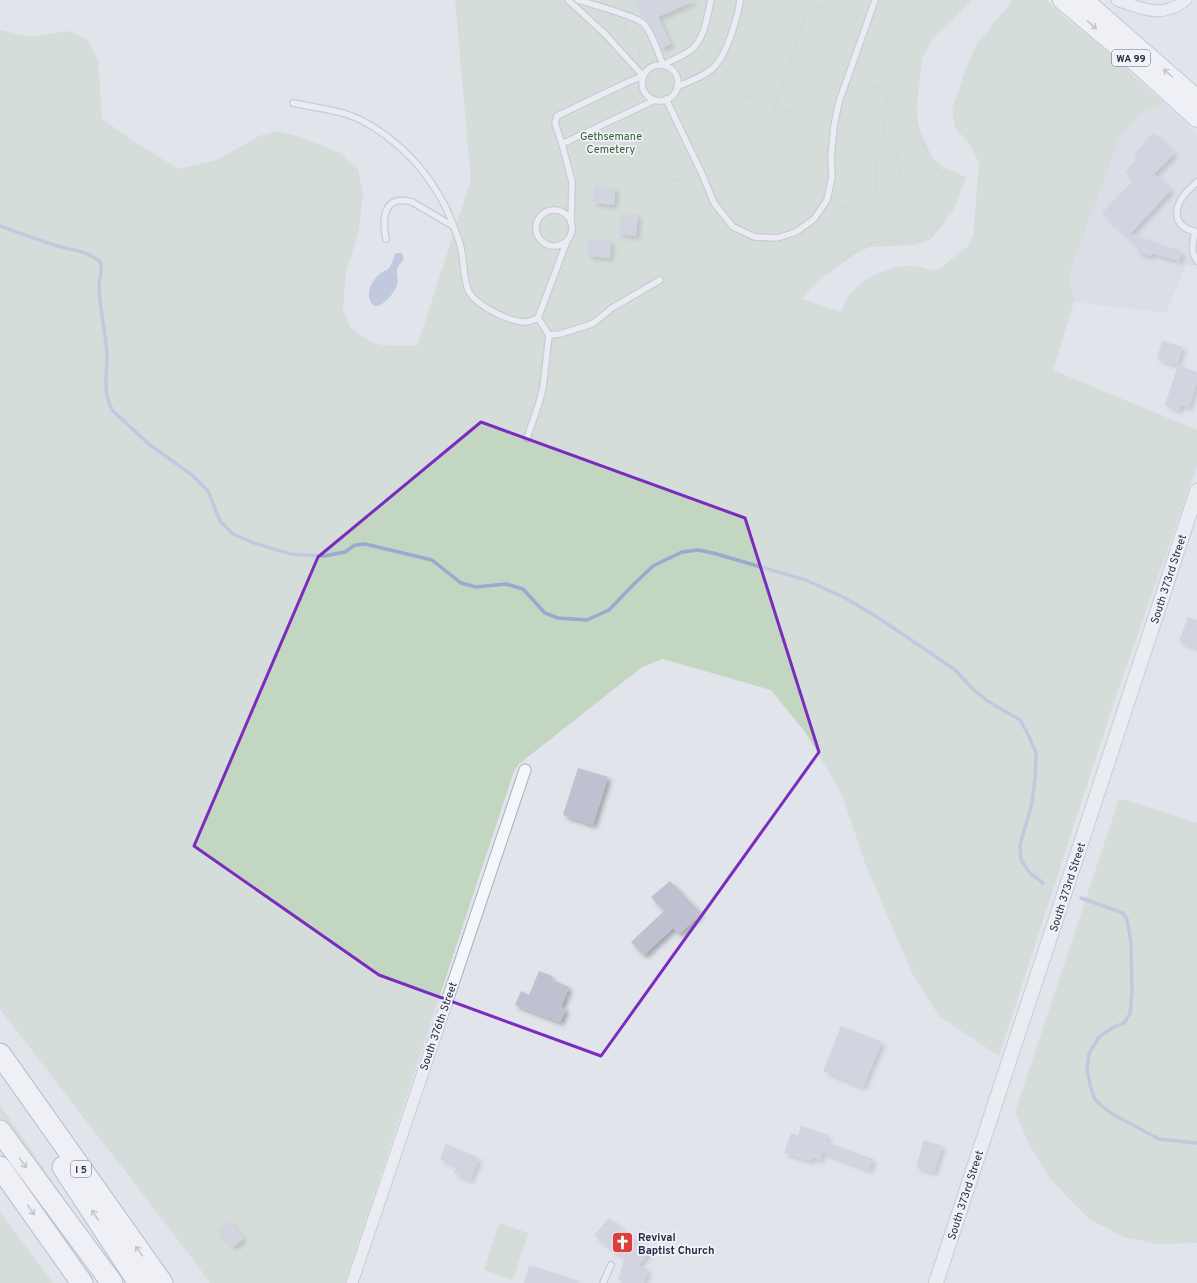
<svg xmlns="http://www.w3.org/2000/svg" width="1197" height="1283" viewBox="0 0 1197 1283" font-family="Overpass,sans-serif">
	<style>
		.built { fill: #d3d6e1 }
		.green { fill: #c3d6c2 }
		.water { fill: #99a9cf }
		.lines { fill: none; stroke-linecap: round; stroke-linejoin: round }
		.stream { stroke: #99a9cf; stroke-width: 3.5 }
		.building { fill: #bec1cf; filter: url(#shadow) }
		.service-casing { stroke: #aaadba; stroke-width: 8 }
		.minor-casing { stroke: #aaadba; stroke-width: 13 }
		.tertiary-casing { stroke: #aaadba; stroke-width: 16 }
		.primary-casing { stroke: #a0a5b9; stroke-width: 20 }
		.motorway-casing { stroke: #878da4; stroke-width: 23 }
		.path { stroke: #c0c2ca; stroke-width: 2; stroke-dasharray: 3 3; stroke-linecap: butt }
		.service { stroke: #f5f6f9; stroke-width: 5.5 }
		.minor { stroke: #f5f6f9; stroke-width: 11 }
		.tertiary { stroke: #f5f6f9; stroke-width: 14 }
		.primary { stroke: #fff; stroke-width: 18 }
		.motorway { stroke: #fff; stroke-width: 21 }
		.oneway { stroke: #9ea0ab }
		.marked { fill: none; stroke: #7b2cbf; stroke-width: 3; stroke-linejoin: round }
		.labels { text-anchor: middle; stroke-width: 3.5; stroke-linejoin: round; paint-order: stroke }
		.shield { fill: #f2f3f8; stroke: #65687b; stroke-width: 1 }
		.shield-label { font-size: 10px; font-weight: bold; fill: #282d45 }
		.park-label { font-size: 11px; fill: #346334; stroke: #f2f3f8 }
		.street-label { font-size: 11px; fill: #282d45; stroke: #f2f3f8 }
		.poi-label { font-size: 11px; font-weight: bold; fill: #282d45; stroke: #f2f3f8; text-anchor: start }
	</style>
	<defs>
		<filter id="shadow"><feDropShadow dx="3.5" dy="3.5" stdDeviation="2" flood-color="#0004"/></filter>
	</defs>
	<rect width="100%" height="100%" fill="#e2e4ec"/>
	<path class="built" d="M1164,103L1197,135V269L1186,265L1166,313L1074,302L1069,274L1121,135L1139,114Z"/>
	<g class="green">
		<path d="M455,0H972L952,21L932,39L922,59L917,108V118L920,131L933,159L945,168L966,177L955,207L941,227L929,241L913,245L870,247L857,253L820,279L810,289L802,299L841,312L848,297L859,284L877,274L896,267L906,266H917L933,270L939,269L967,247L973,236L979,163L969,143L955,128L952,109L968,63L977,44L1013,0H1046L1059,11L1067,20L1091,37L1164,103L1139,114L1121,135L1069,274L1074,302L1053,370L1197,430V466L1115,699L999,1056L939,1016L912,973L865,863L841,792L805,732L771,690L663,659L642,667L519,764L514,771L345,1283H210L198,1266L0,1009V30L30,37L69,31L88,40L98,60L102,119L132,140L178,169L217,160L259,136L277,131L301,137L340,153L358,169L363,194L358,235L346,271L343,310L350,327L369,341L381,345L417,346L471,180Z"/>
		<path d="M1119,799L1129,801L1197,823V1243L1158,1244L1124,1237L1089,1219L1051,1180L1030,1146L1015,1112Z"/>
		<path d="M0,1103L2,1108L123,1283H121L0,1118Z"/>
		<path d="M0,1212L53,1283H0Z"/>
		<path d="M499,1223L528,1233L513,1280L484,1270Z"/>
	</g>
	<path class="water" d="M397,253H402L404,260C401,263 398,265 397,270C396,275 399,280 397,285C396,291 383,307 376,306C372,306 370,301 369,297C368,287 375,276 384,271C387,270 386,271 389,268C392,265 393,259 395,254Z"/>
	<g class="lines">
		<g class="stream">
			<path d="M0,226C19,233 38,240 57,246C70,250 87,251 98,260C105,265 99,277 99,285C99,309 106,332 107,355C107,375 102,393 113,411L150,445L192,475L208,491L220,521L233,534L254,543L291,554L324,556L345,552L355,545L365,544L432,560L461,583L476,587L506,584L523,589L545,613L558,618L587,620L609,610L633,585L653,566L682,552L698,550L713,553L806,580L845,598L874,615L954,669L973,689L986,700L1020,720L1028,734L1036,753L1035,779L1032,803L1020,845L1021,860L1030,873L1043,883"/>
			<path d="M1081,898L1123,913L1127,919L1131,943L1132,991L1130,1014L1124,1023L1114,1027L1099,1037L1089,1054L1087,1068L1090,1085L1095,1100L1112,1114L1159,1139L1197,1143"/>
		</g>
	</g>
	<g class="building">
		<path d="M635,0H697L658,17L671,44L661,49L653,30L644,19Z"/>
		<path d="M1153,133L1175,153L1154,174L1171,190L1130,234L1182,252L1179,261L1152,253V256L1137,252L1139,247L1102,213L1133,180L1125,172L1138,158L1134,154Z"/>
		<path d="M594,186L615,188L614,205L593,203Z"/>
		<path d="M621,213L638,214L636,236L619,234Z"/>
		<path d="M589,239L611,241L610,258L588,256Z"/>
		<path d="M1162,341L1183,347L1177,365L1157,359Z"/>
		<path d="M1178,365L1197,372V382L1189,407L1181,405L1179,410L1165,405Z"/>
		<path d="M1188,617L1197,620V648L1179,641Z"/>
		<path d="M578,768L608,777L593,825L563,815Z"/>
		<path d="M670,881L702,914L679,934L673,928L644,955L631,942L664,911L651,897Z"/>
		<path d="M539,971L552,976L551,979L569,987L561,1007L566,1009L560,1022L515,1005L521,991L529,995Z"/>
		<path d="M841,1026L882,1042L863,1087L823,1071Z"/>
		<path d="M801,1126L828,1135L826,1142L873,1159L869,1170L822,1152L820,1160L813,1157L811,1161L784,1153L791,1133L798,1136Z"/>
		<path d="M924,1140L942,1146L934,1172L916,1167Z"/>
		<path d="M446,1144L479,1158L470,1180L454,1173L457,1166L440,1159Z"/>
		<path d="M609,1218L650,1251L638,1266L648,1269L644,1283H628L618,1280L624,1259L594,1235Z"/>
		<path d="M229,1220L244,1238L233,1247L217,1230Z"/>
		<path d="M529,1265L579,1281L578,1283H524Z"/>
	</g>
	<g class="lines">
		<defs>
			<g id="service">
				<path d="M578,0C591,4 633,15 643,23C652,32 658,53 663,65C672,60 683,56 691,50C705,39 707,16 711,0"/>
				<circle cx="660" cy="83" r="18"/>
				<path d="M677,87C689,81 706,76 715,66C727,53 738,17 740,0"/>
				<path d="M666,99L702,174L714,203L733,227L755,237L777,238L796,232L814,219L827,200L832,177L831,158L834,126L839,102L875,0"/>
				<path d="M293,103C311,107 331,109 349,115C380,126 415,157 432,184C444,201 453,222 459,241C465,257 462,278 469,292C477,306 511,323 527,322C531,321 535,319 538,318L567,241"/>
				<path d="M562,144L555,123L557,116L628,82L643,76L605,34L568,0"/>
				<path d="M1197,182C1193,186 1188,190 1184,195C1171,213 1176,228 1197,232"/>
				<circle cx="554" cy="228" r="18"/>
				<path d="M571,223L572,182L562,144L655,100"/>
				<path d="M1195,232C1193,243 1190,251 1197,261"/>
				<path d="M386,239C382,218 383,194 412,202L453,226"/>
				<path d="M538,318L549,335L560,334L589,325L595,322L612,308L660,280"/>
				<path d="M527,438L539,403L543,388L549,335"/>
				<path d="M603,1283L611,1265"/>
			</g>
			<g id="minor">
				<path d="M1117,0C1143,9 1162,19 1186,0"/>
				<path d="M352,1283L525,770"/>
			</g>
			<path id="tertiary" d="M936,1283L1197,491"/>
			<g id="primary">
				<path d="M1062,0L1129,56L1197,118"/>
				<path d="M1084,0L1197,99"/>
			</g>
			<g id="motorway">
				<path d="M0,1054L162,1283"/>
				<path d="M0,1131L112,1283"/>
				<path d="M0,1167L82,1283"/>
				<path d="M63,1167L139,1283"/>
			</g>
		</defs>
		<use href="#service" class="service-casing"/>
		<use href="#minor" class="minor-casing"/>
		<use href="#tertiary" class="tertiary-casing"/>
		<use href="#primary" class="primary-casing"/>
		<use href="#motorway" class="motorway-casing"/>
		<g class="path">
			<path d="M799,0L858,20"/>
			<path d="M625,23C624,42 646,43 638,59"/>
			<path d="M683,66L687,74"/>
			<path d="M724,68L738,94L827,124"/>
			<path d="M630,90L635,100"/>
			<path d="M649,112L650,113C645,127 633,140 641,155L646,157L656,156L665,163L672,179L677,181L693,177"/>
			<path d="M647,158L654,163H665"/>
			<path d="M900,170L917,180L950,189"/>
			<path d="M876,179L900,170C897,155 898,147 883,140"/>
			<path d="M834,203L932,235"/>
			<path d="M868,214L875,204L877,158L879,146L883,140L887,105L886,97L878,86"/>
			<path d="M736,218L810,4"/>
			<path d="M784,244L819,272H826L856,250L870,243L886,241H915L929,238L940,225L951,189C941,173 928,156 920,138C915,125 918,107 908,97L856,79"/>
		</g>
		<use href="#service" class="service"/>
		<use href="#minor" class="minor"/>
		<use href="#tertiary" class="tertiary"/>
		<use href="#primary" class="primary"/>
		<use href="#motorway" class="motorway"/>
	</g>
	<defs><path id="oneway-shaft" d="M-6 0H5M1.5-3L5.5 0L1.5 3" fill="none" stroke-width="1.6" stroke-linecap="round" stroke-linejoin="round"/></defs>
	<g class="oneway">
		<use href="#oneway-shaft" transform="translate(1092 25) rotate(40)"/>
		<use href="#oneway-shaft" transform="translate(1168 73) rotate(-138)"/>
		<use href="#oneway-shaft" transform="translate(23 1163) rotate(54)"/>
		<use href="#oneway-shaft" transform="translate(31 1210) rotate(55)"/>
		<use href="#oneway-shaft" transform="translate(95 1215) rotate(-123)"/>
		<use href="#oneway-shaft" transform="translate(139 1251) rotate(-125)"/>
	</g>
	<path d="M0 0H1197V1283H0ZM481,422L745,518L819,752L601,1056L379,975L194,846L318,557Z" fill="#e2e4ec" fill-opacity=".55" fill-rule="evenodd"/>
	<path class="marked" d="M481,422L745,518L819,752L601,1056L379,975L194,846L318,557Z"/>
	<defs>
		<symbol id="church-square" viewBox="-11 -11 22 22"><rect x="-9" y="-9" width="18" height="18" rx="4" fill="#dc403b" stroke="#f2f3f8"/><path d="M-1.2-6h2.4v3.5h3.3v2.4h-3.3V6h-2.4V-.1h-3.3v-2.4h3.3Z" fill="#fff"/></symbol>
	</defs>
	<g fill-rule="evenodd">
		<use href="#church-square" x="610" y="1230" width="25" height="25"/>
	</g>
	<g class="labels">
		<g class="shield">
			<rect x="1112" y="50" width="38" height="16" rx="3"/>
			<rect x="71" y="1161" width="20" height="16" rx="3"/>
		</g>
		<g class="shield-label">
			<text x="1131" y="62">WA 99</text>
			<text x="81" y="1173">I 5</text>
		</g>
		<g class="park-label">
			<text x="611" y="140">Gethsemane<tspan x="611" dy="13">Cemetery</tspan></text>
		</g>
		<g class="street-label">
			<text transform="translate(1168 579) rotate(-72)" y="4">South 373rd Street</text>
			<text transform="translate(1067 887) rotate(-72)" y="4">South 373rd Street</text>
			<text transform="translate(438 1026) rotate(-71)" y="4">South 376th Street</text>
			<text transform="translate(965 1195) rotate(-72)" y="4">South 373rd Street</text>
		</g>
		<g class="poi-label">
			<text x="638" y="1241">Revival<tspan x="638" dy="13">Baptist Church</tspan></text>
		</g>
	</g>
</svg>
